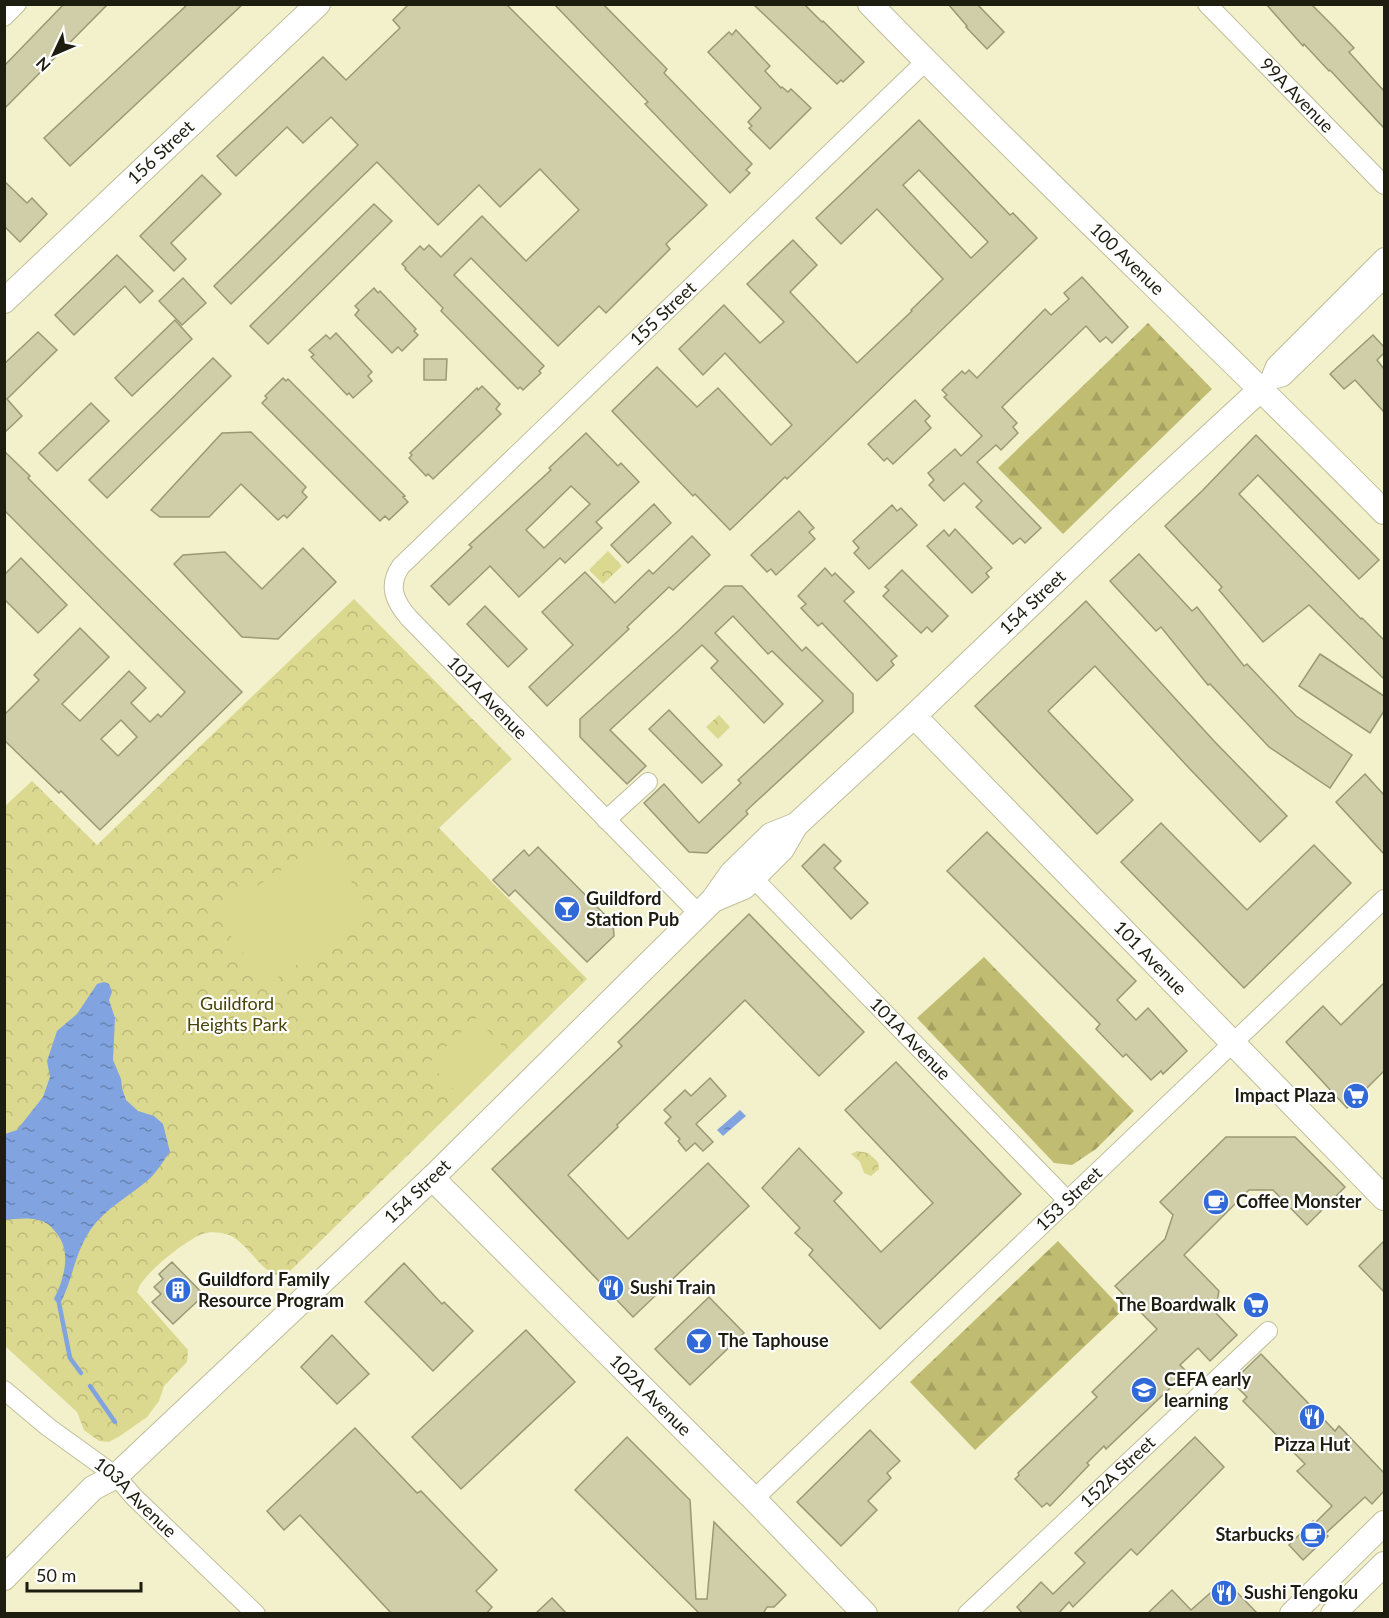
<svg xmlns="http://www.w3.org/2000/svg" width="1389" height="1618" viewBox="0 0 1389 1618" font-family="Lato,sans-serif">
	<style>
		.forest { fill: url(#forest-firs) }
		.park { fill: url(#park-crowns) }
		.pitch { fill: #dbd88f }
		.water { fill: url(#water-ripples) }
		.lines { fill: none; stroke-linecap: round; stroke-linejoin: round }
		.stream { stroke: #81a3e0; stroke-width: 4.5 }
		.building { fill: #cfcea9; stroke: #9a9976; stroke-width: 1.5; fill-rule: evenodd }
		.street-casing { stroke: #c0be9a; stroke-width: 20 }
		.secondary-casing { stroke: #c0be9a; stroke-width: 26 }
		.street { stroke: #fff; stroke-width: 18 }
		.secondary { stroke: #fff; stroke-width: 24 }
		.labels { text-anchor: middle; stroke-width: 4.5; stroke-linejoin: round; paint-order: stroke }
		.street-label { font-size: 18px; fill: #1e1e10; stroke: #fff }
		.poi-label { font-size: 18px; font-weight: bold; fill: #1e1e10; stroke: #fff; text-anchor: start }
		.park-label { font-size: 18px; fill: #484407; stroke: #fff }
	</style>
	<defs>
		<pattern id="forest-firs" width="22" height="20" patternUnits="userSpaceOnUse" patternTransform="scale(1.5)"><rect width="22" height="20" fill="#c0bc71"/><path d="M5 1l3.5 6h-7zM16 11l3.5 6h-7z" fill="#a5a161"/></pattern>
		<pattern id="park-crowns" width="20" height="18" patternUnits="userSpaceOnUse" patternTransform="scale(1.5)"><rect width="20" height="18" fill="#dbd88f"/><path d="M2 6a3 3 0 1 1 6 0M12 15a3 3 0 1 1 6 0" fill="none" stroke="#bcb97a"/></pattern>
		<pattern id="water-ripples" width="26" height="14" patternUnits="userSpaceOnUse" patternTransform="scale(1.5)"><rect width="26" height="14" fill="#81a3e0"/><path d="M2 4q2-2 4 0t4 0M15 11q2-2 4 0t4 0" fill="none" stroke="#6984b4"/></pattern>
	</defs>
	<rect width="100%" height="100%" fill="#f2f1cc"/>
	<g class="forest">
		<path d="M1148,323L1212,389L1063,534L998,468Z"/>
		<path d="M984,957L1134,1111L1096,1149L1072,1165L1054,1163L917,1018Z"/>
		<path d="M1058,1241L1123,1310L975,1450L910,1382Z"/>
	</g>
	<g class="park">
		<path d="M608,551L622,566L603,584L589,570Z"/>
		<path d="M354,599L512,759L439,828L587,979L288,1273L283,1276C262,1276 249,1243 229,1235C221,1232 210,1231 202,1234C185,1241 141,1275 137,1292L188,1350L187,1362L164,1386L159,1401L147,1417L120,1436L109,1442L99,1441L84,1430L77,1412L5,1346L4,807L32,781L97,845Z"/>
		<path d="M719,715L730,727L718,739L706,727Z"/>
		<path d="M857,1151L868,1153L878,1162L879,1169L871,1176L864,1173L860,1162L851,1154Z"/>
	</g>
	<g class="pitch">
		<path d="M324,841L373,914L265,986L216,914Z"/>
		<path d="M476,1018L506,1050L459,1095L429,1063Z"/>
	</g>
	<g class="water">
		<path d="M104,982L109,984L112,992L109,1000L115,1018L113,1060L121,1079L122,1088L126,1100L138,1111L154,1116L163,1124L170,1152C163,1161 156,1174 147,1181C128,1197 106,1208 91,1229C75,1252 73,1278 61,1302L57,1303L54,1299C65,1277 73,1249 53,1229C51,1227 49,1224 46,1223C34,1216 17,1219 5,1220V1134L17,1130L43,1097L50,1077L47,1061L57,1031L77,1014L97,984Z"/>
		<path d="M740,1110L746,1116L723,1136L717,1130Z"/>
	</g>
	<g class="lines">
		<g class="stream">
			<path d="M59,1303L70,1358L81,1373"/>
			<path d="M90,1386L115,1422"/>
		</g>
	</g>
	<g class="building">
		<path d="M64,4H108L4,109V66Z"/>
		<path d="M188,4H243L70,166L44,138Z"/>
		<path d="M409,4H506L707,205L666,244L670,249L606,313L599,306L558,346L471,258L454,275L544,366L539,371L541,373L523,390L520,387L518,389L441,311L443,308L405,269L406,268L402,264L420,246L424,250L429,245L441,257L482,216L526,261L579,210L540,169L500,207L479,185L438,225L377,162L231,304L214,286L358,145L331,117L303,143L287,127L236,176L217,156L323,57L346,80L400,28L393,20Z"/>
		<path d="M554,4H603L667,69L664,73L752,164L746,170L750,173L730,193L645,104L648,102Z"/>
		<path d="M753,4H804L822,22L823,21L864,62L843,82L841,80L837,84Z"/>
		<path d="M948,4H977L1004,32L987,49L966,27L967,26Z"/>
		<path d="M1266,4H1311L1334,27L1354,48L1349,52L1384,91V128L1330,70L1329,71L1304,44L1303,46Z"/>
		<path d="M736,30L770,66L765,71L781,88L782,87L788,92L791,89L811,108L770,149L749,128L752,126L748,122L761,108L708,52L729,32L732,35Z"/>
		<path d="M919,120L1010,215L1013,213L1037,238L787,479L785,477L730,530L695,494L693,496L612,411L657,367L697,407L718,388L771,445L792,425L725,353L703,375L679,349L724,305L760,343L784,322L747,284L793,240L817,265L790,292L857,363L912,311L911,310L943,279L877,209L841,244L816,218ZM919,170L988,242L971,258L903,185Z"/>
		<path d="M202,175L221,194L171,243L186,259L174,271L140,236Z"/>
		<path d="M4,181L27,203L32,198L47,214L20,242L4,226Z"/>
		<path d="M374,204L392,221L268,344L250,326Z"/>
		<path d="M117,255L153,291L140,303L125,286L74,335L55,315Z"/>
		<path d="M1082,277L1128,327L1112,343L1106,337L1100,342L1086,326L1002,407L1017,423L1013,427L1018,433L1001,450L996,445L977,462L1041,528L1025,543L1020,538L1013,544L976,507L982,501L964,483L944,501L929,485L934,480L928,473L955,449L961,456L982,436L944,397L947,395L942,390L962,371L965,374L969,370L977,378L1045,309L1051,315L1069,299L1064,293Z"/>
		<path d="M183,278L206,303L182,325L159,301Z"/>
		<path d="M374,288L378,293L380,291L416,329L414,331L418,335L402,351L398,347L392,353L355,315L359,310L355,306Z"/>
		<path d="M175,320L192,339L132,396L115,378Z"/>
		<path d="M38,332L57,350L7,399L22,416L4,433V364Z"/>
		<path d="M336,333L372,372L368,376L372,381L353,398L349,393L347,395L311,357L314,355L309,350L326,335L330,339Z"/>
		<path d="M1373,335L1384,347V353L1377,360L1384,369V412L1355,380L1344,389L1330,374Z"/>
		<path d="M213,358L231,376L107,498L89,480Z"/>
		<path d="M424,359H447L446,380H424Z"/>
		<path d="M283,378L286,381L288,379L405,496L403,497L408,502L389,520L385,516L380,521L262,403L267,398L265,396Z"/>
		<path d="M482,386L500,404L496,409L501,414L433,479L428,474L426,476L409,458L412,455L410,453L477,388L478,390Z"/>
		<path d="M915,400L930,416L925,421L931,428L893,464L887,458L884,461L868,444Z"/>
		<path d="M91,403L109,421L57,471L39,453Z"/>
		<path d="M251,432L306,487L302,492L307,497L287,518L284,515L278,520L241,484L209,517H160L151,510L222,433Z"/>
		<path d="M586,433L618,466L621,463L639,482L596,522L602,528L565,563L560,558L519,597L490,566L449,605L431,586L472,547L469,545L551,470L549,468ZM571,486L590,504L544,548L526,530Z"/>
		<path d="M1256,435L1379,560L1359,579L1258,475L1239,494L1361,619L1362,618L1384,640V679L1309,605L1263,642L1219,590L1222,587L1165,526L1202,491Z"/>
		<path d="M4,451L30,476L28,478L98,549L242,692L100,830L61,791L59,793L4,740V715L39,680L34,675L80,628L109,657L62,704L80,721L129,671L146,688L131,703L150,722L158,714L161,717L185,692L4,510ZM121,720L137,737L118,756L101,739Z"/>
		<path d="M654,504L671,523L628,563L611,545Z"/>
		<path d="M892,505L897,511L901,508L917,525L869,569L854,553L859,548L853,541Z"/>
		<path d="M799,511L814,528L809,532L815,539L776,575L771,569L767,572L751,555Z"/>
		<path d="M955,529L992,568L986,573L989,577L972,593L927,546L944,530L949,536Z"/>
		<path d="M692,536L710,555L673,590L669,587L627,627L629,629L547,706L529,687L573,645L542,612L585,572L615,603L649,570L653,574Z"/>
		<path d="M303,548L336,582L278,639L242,637L174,564L183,555L225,552L262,589Z"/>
		<path d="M1139,554L1192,611L1197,607L1244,666L1247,664L1296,716L1352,755L1330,788L1269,747L1210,684L1208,685L1161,627L1156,631L1110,581Z"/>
		<path d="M21,558L67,605L38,633L4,599V575Z"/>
		<path d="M825,568L832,576L835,573L854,592L844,601L897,656L891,661L894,665L877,681L822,623L818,626L801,608L806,604L798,596Z"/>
		<path d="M902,570L948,616L932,632L927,627L921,633L883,596L889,590L885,587Z"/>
		<path d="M725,586H742L802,651L806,647L853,694V712L746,811L748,814L707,853L689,852L644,803L664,784L699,823L741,783L738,780L823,701L772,651L768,654L733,616L715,633L783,704L764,723L711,668L718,661L702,645L610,730L646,766L627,784L580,737V719L677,632Z"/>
		<path d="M1086,601L1214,741L1287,816L1260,842L1188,767L1095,666L1048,711L1133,800L1097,834L975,706Z"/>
		<path d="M485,606L527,649L508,667L467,624Z"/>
		<path d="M1320,654L1384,696V711L1370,733L1299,686Z"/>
		<path d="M669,710L722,765L702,783L649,729Z"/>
		<path d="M1365,774L1384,795V854L1336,802Z"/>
		<path d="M1161,823L1247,910L1314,845L1351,883L1244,988L1121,862Z"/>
		<path d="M987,832L1136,981L1117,1000L1136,1020L1148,1008L1187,1051L1163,1074L1161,1071L1151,1080L1126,1054L1123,1057L1096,1029L1100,1024L947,871Z"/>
		<path d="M824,844L841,861L834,868L868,903L851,919L802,866Z"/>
		<path d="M538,847L613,923L614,936L587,962L515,890L509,896L493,880L524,850L529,856Z"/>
		<path d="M749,914L864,1032L819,1076L745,1000L617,1125L618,1127L568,1175L628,1239L708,1163L749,1206L633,1317L492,1169L622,1046L618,1042Z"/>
		<path d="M1384,983V1071L1347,1108L1286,1042L1323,1006L1341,1025Z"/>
		<path d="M896,1062L1021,1194L880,1329L809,1255L813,1250L795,1233L800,1228L762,1188L799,1148L842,1193L834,1201L881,1252L933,1203L845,1110Z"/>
		<path d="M710,1078L726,1096L696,1124L713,1142L703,1151L695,1143L686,1151L678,1141L680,1139L665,1123L671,1117L664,1110L685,1090L691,1096Z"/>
		<path d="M1226,1137H1295L1345,1187L1307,1225L1273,1190H1249L1184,1255L1219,1291L1215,1312L1237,1335L1210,1361L1198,1348L1180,1365L1187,1372L1106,1449L1104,1446L1087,1463L1089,1465L1050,1506L1047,1503L1042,1507L1015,1479L1019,1475L1018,1473L1097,1397L1092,1392L1157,1329L1115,1286L1165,1239L1173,1215L1160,1202Z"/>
		<path d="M1384,1241V1292L1359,1266Z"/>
		<path d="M172,1262L204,1295L173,1324L152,1302L161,1294L154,1287L163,1279L159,1274Z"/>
		<path d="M404,1263L442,1304L444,1302L473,1331L433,1371L365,1302Z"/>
		<path d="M709,1297L744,1333L690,1385L655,1349Z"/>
		<path d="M526,1330L575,1382L461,1489L412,1437Z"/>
		<path d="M332,1335L369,1374L337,1404L301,1367Z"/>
		<path d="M1261,1354L1335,1431L1339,1426L1384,1473V1491L1372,1504L1365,1497L1325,1534L1328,1536L1303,1560L1289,1545L1313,1521L1315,1523L1332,1506L1297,1471L1305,1464L1243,1401L1247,1397L1232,1382Z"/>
		<path d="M355,1428L417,1493L421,1491L497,1570L476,1591L492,1607L486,1614H392L300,1515L284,1530L267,1511Z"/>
		<path d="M870,1430L900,1461L887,1473L891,1478L868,1501L877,1510L841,1546L797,1502Z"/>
		<path d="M627,1437L690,1500L696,1599H707L714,1522L786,1595L774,1607H767L763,1614H700L575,1490Z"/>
		<path d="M1195,1437L1224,1467L1137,1555L1131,1549L1073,1607L1069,1602L1058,1614H1023L1017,1607L1041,1582L1053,1594L1085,1563L1075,1553Z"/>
		<path d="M1225,1580L1258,1614H1147L1172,1590L1191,1610Z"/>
		<path d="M552,1598L567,1614H535Z"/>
	</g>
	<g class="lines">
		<defs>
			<g id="street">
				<path id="s1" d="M1207,4L1384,185"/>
				<path d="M4,17L17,4"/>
				<path d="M1269,381L1283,377L1384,279"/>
				<path d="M1261,389L1269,381L1275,366L1384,257"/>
				<path d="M606,820L648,782"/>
				<path id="s2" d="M753,878L1068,1201"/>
				<path id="s3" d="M699,914L409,618C395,602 387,586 401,566L926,61"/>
				<path id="s4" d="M4,1390L48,1427L116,1476L134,1497L256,1614"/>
				<path id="s5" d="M754,1499L1384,899"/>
				<path id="s6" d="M967,1614L1268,1331"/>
			</g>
			<g id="secondary">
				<path id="s7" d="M870,4C1038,177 1215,341 1384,512"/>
				<path id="s8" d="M4,301L318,4"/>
				<path id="s9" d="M914,716L1384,1198"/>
				<path id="s10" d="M713,900L744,887L782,849L796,825L914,716L1120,519L1261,389"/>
				<path id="s11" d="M432,1178L754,1499L865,1614"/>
				<path id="s12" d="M4,1578L93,1488L116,1476L432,1178L713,900L732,873L771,835L796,825"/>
				<path d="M1292,1614L1384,1523"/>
				<path d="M1333,1614L1384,1564"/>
			</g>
		</defs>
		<use href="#street" class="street-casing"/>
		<use href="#secondary" class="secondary-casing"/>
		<use href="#street" class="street"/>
		<use href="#secondary" class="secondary"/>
	</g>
	<defs>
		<symbol id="bar-disc" viewBox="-11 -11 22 22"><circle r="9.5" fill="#3169d7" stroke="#fff"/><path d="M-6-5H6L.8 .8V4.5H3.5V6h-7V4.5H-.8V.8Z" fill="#fff"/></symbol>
		<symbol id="supermarket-disc" viewBox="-11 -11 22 22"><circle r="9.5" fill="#3169d7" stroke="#fff"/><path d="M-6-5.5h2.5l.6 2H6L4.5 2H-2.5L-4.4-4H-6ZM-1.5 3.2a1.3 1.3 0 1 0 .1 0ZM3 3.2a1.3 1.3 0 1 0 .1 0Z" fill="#fff"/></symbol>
		<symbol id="cafe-disc" viewBox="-11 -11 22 22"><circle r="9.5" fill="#3169d7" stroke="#fff"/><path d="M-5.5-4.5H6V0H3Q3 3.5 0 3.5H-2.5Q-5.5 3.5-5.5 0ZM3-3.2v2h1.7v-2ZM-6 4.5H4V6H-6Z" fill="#fff"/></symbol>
		<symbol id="restaurant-disc" viewBox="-11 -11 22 22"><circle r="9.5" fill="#3169d7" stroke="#fff"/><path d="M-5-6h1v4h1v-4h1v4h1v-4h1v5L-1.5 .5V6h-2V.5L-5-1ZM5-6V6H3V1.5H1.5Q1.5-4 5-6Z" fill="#fff"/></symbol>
		<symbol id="building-disc" viewBox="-11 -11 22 22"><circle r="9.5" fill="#3169d7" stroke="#fff"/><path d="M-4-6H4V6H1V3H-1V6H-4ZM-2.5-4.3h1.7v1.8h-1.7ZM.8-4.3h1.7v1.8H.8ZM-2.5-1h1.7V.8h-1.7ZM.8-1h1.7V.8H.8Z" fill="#fff"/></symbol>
		<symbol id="school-disc" viewBox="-11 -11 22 22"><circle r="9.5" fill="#3169d7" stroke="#fff"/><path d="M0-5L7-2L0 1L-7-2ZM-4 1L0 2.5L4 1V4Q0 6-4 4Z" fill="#fff"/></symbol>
	</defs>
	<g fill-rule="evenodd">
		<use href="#bar-disc" x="552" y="894" width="30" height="30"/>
		<use href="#supermarket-disc" x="1341" y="1081" width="30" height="30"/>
		<use href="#cafe-disc" x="1201" y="1187" width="30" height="30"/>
		<use href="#restaurant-disc" x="596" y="1273" width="30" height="30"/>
		<use href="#building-disc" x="163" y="1275" width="30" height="30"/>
		<use href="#supermarket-disc" x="1241" y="1290" width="30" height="30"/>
		<use href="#bar-disc" x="684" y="1326" width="30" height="30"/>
		<use href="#school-disc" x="1129" y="1375" width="30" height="30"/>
		<use href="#restaurant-disc" x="1297" y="1402" width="30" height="30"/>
		<use href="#cafe-disc" x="1298" y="1520" width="30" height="30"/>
		<use href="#restaurant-disc" x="1209" y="1578" width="30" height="30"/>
	</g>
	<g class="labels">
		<g class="street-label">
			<text dy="6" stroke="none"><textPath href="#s1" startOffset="128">99A Avenue</textPath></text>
			<text dy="6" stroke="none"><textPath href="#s8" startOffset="216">156 Street</textPath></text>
			<text dy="6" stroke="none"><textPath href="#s7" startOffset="362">100 Avenue</textPath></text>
			<text dy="6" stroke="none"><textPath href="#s3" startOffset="836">155 Street</textPath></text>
			<text dy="6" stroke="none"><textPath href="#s10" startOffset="440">154 Street</textPath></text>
			<text transform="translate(487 698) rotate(46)" y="6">101A Avenue</text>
			<text dy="6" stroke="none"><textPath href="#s9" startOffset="338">101 Avenue</textPath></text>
			<text dy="6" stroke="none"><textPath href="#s2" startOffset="225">101A Avenue</textPath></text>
			<text dy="6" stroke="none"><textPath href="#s12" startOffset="567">154 Street</textPath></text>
			<text dy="6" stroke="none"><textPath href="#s5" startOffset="435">153 Street</textPath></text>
			<text dy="6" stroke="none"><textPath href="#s11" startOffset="308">102A Avenue</textPath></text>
			<text dy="6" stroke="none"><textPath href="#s6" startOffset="207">152A Street</textPath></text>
			<text dy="6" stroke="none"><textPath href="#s4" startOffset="170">103A Avenue</textPath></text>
		</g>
		<g class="poi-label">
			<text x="586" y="905">Guildford<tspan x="586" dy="21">Station Pub</tspan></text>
			<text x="1336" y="1102" text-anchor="end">Impact Plaza</text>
			<text x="1236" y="1208">Coffee Monster</text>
			<text x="198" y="1286">Guildford Family<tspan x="198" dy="21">Resource Program</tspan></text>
			<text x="630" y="1294">Sushi Train</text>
			<text x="1236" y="1311" text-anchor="end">The Boardwalk</text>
			<text x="718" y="1347">The Taphouse</text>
			<text x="1164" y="1386">CEFA early<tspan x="1164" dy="21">learning</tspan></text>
			<text x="1312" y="1451" text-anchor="middle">Pizza Hut</text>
			<text x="1294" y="1541" text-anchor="end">Starbucks</text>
			<text x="1244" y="1599">Sushi Tengoku</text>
		</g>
		<g class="park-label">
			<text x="237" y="1010">Guildford<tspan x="237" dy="21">Heights Park</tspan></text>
		</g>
	</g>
	<rect width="1389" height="1618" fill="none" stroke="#1e1e10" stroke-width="12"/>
	<g transform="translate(54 54) rotate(226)" stroke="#ffffff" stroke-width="4.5" paint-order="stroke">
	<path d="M0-4.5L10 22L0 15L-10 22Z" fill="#1e1e10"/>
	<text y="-9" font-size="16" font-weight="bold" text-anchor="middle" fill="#1e1e10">N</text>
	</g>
	<path d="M27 1582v9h114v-9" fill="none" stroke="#1e1e10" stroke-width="3"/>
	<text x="36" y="1582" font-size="18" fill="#1e1e10" stroke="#ffffff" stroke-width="4.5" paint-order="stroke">50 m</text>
</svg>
